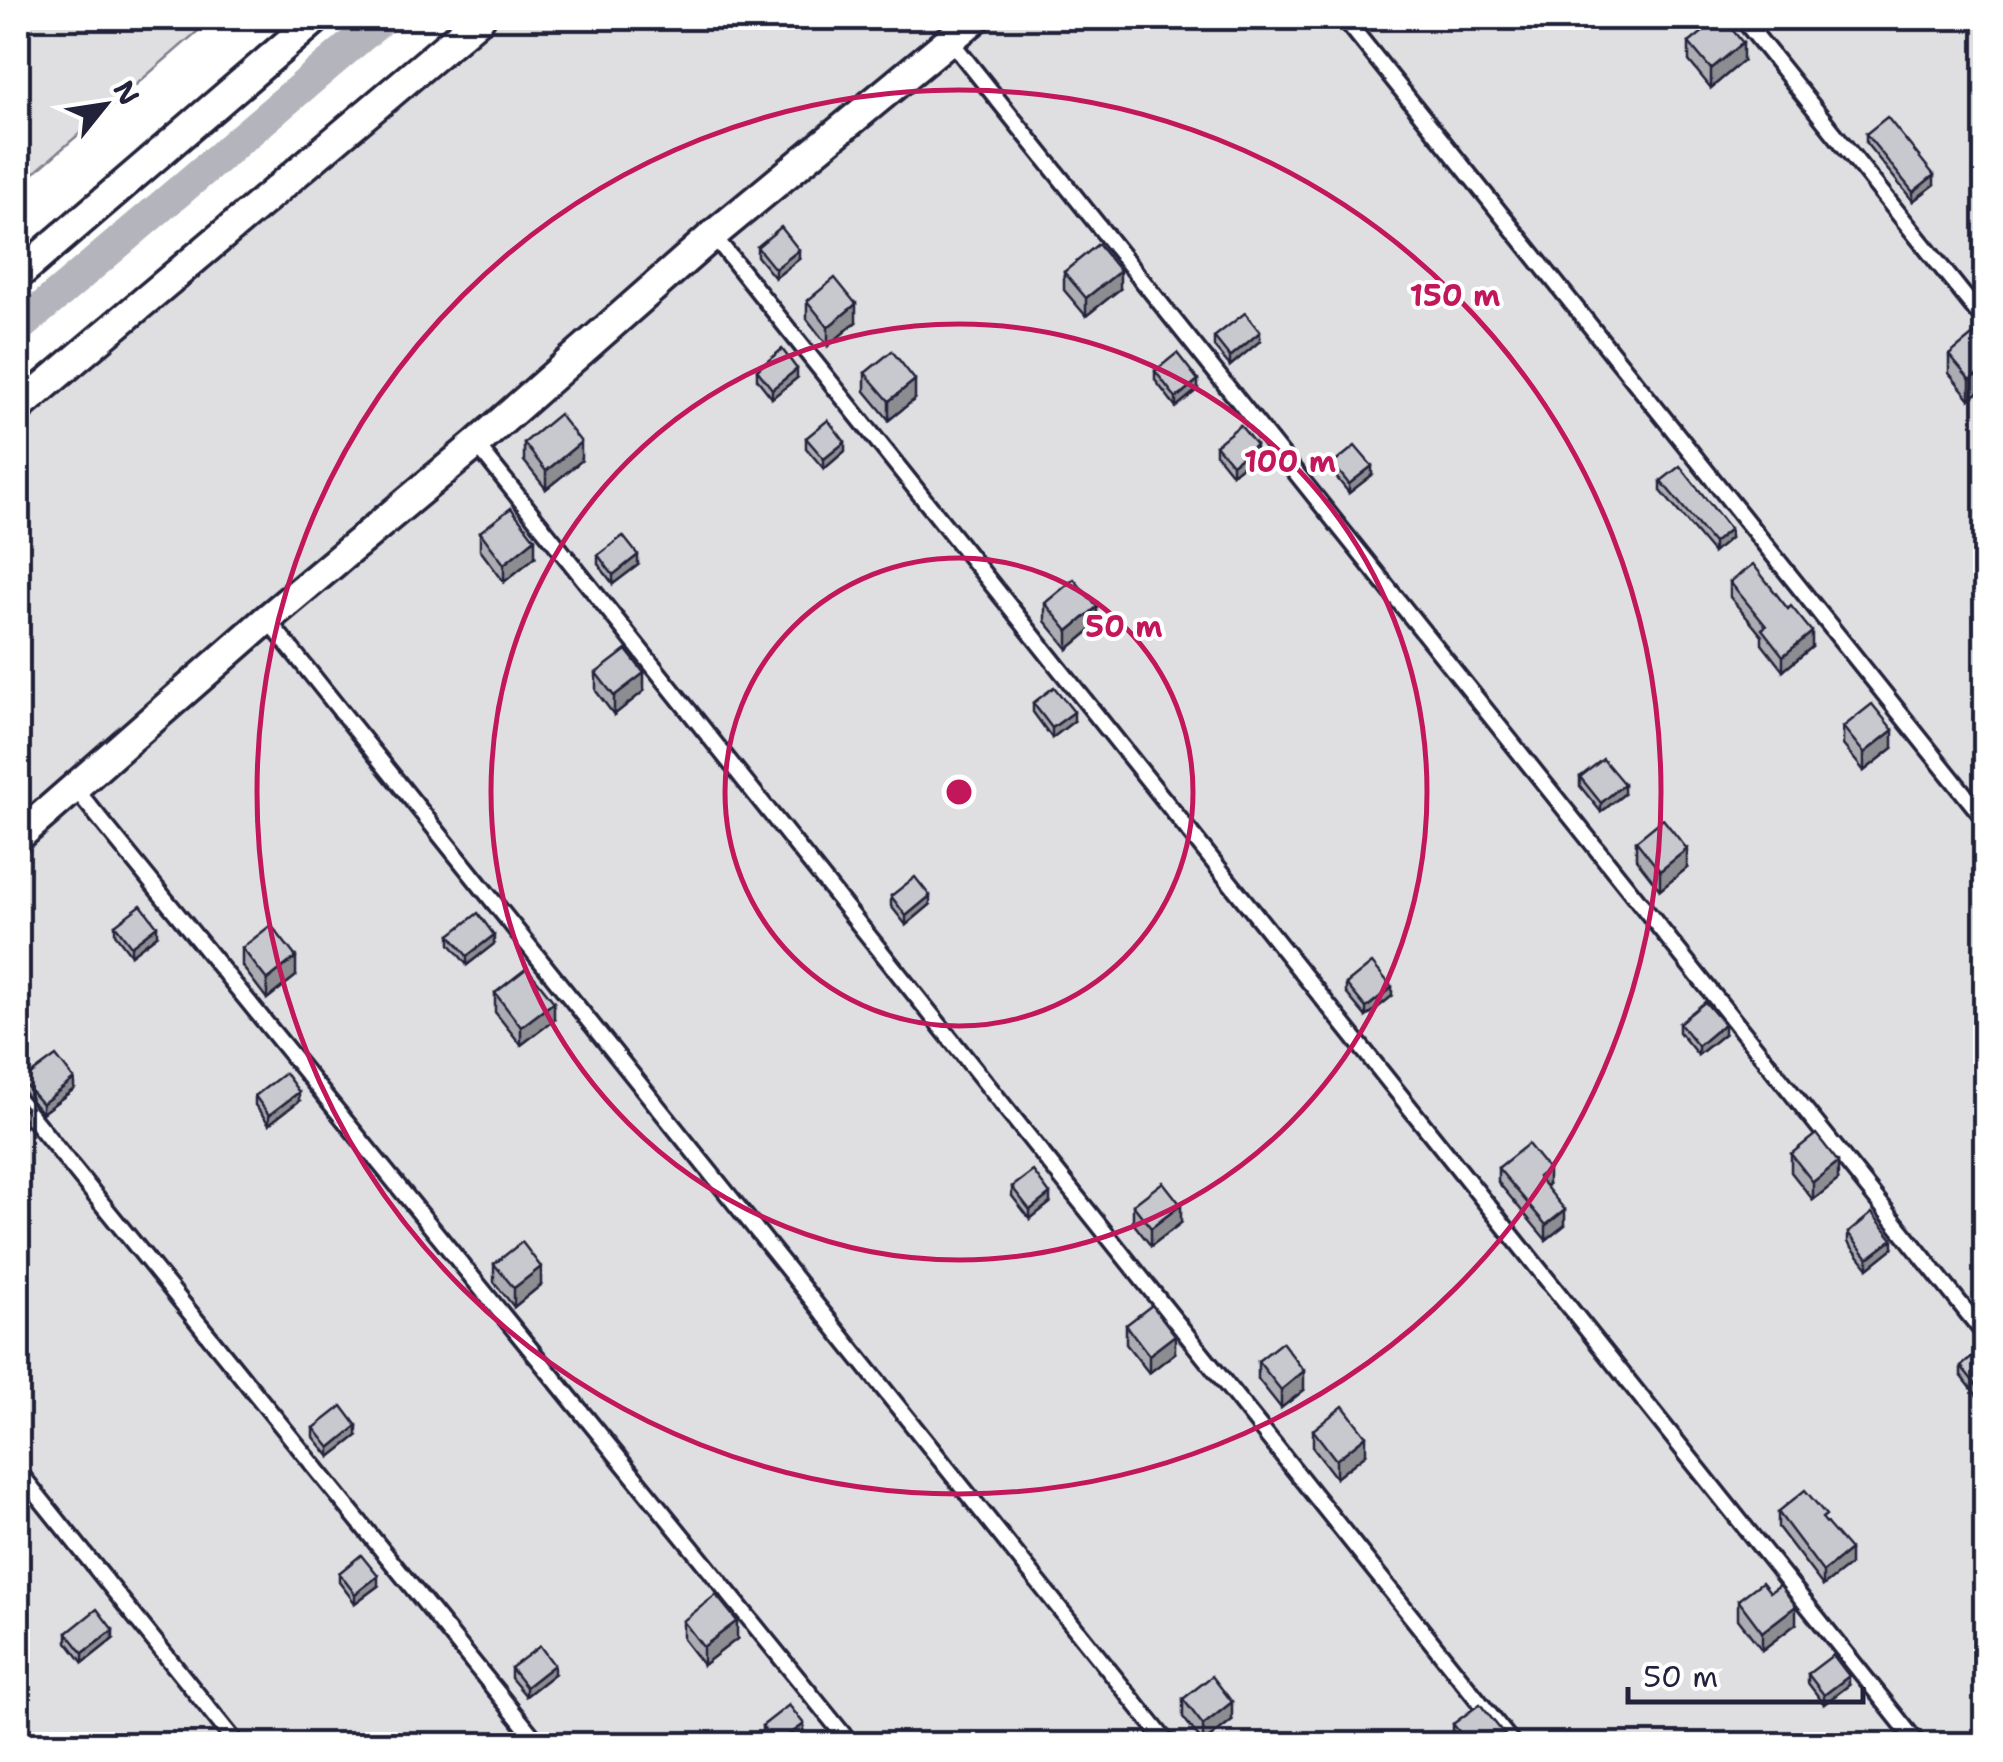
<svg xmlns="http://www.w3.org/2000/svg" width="2003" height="1762" viewBox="0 0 2003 1762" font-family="'Shantell Sans',sans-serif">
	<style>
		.green { fill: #dfdfe2; stroke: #80808e; stroke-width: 2.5 }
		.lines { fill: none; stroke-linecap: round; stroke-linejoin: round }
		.canal { stroke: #b4b4bc; stroke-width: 32 }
		.service-casing { stroke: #22223b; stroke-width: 21 }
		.minor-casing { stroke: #22223b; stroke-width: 35 }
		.service { stroke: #fff; stroke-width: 14 }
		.minor { stroke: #fff; stroke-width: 28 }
		.wall { fill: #acacb2; stroke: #22223b; stroke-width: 2.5 }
		.shaded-wall { fill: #8c8c91; stroke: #22223b; stroke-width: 2.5 }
		.building { fill: #c8c8cf; stroke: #22223b; stroke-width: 2.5 }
		.ring { fill: none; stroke: #c2185b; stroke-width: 5 }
		.centre { fill: #c2185b; stroke: #fff; stroke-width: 5 }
		.ring-label { font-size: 30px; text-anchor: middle; font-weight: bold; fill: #c2185b; stroke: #fff; stroke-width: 8; stroke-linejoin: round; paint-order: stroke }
	</style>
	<rect width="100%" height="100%" fill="#fff"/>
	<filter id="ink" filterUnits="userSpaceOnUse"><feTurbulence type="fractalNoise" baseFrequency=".01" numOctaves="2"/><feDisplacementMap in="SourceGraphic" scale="20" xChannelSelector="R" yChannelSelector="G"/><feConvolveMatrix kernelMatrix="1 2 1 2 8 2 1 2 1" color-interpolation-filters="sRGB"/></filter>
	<g filter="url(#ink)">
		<g class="green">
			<path d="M18,18H213L18,187Z"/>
			<path d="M480,18H1985V1744H18V408Z"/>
		</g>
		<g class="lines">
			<path class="canal" d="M18,328L383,18"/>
			<defs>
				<g id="service">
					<path d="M1344,18L1986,821"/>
					<path d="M1742,18L1986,323"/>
					<path d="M950,40L1986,1336"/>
					<path d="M713,235L1918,1744"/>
					<path d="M476,444L1513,1744"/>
					<path d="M267,619L1168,1744"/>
					<path d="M74,787L851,1744"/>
					<path d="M18,1100L539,1744"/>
					<path d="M18,1471L237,1744"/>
				</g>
				<g id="minor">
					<path d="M18,275L317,18"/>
					<path d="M18,408L480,18"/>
					<path d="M18,837L267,619L476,444L713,235L976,18"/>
				</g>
			</defs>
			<use href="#service" class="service-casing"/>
			<use href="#minor" class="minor-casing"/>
			<use href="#service" class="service"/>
			<use href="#minor" class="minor"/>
		</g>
		<g class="wall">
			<path d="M1689,43L1743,61L1711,88L1689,61Z"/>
			<path d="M1866,134L1934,185L1913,201L1866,143Z"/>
			<path d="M757,247L799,259L775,278L757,256Z"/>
			<path d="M1064,272L1120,289L1086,316L1064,290Z"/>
			<path d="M807,301L856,322L828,346L807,319Z"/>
			<path d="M1214,337L1260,341L1230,366L1214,347Z"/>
			<path d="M1986,342V386L1970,399L1949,373V355Z"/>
			<path d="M757,370L797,378L772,398L757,379Z"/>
			<path d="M1155,371L1198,389L1176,407L1155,380Z"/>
			<path d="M865,373L915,399L889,420L865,391Z"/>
			<path d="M806,438L845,451L824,469L806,448Z"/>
			<path d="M524,443L581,461L546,489L524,461Z"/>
			<path d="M1216,445L1256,454L1232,474L1216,454Z"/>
			<path d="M1333,464L1372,475L1349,493L1333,473Z"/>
			<path d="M1661,481L1730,538L1713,553L1661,491Z"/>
			<path d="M480,532L535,557L504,582L480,550Z"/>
			<path d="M598,555L638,565L613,584L598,564Z"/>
			<path d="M1730,582L1812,647L1783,671L1762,644V636L1730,597Z"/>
			<path d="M1045,603L1097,625L1068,649L1045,621Z"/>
			<path d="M596,673L644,691L614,715L596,691Z"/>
			<path d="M1033,703L1074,721L1052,738L1033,712Z"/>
			<path d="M1843,727L1893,748L1864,771L1843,745Z"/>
			<path d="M1580,777L1624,794L1601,812L1580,786Z"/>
			<path d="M1636,841L1687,868L1660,890L1636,859Z"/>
			<path d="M891,896L930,905L906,925L891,906Z"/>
			<path d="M115,925L157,935L131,955L115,934Z"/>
			<path d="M450,935L494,944L467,965L450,944Z"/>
			<path d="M242,948L296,976L267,999L242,966Z"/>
			<path d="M1346,984L1392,996L1366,1017L1346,993Z"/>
			<path d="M495,993L554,1020L521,1045L495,1012Z"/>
			<path d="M1679,1023L1724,1034L1698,1055L1679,1032Z"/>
			<path d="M22,1081L74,1089L42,1113L22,1090Z"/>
			<path d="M255,1096L299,1101L269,1124L255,1105Z"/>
			<path d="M1791,1154L1838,1180L1813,1200L1791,1172Z"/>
			<path d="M1498,1168L1548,1184L1546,1186L1565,1225L1546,1240L1498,1182Z"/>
			<path d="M1012,1187L1050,1203L1030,1219L1012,1196Z"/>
			<path d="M1133,1205L1181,1223L1151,1246L1133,1223Z"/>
			<path d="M1848,1233L1893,1248L1868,1268L1848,1242Z"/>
			<path d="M494,1264L541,1285L514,1307L494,1282Z"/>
			<path d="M1126,1325L1175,1353L1149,1373L1126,1344Z"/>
			<path d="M1986,1347V1397L1981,1401L1961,1375V1366Z"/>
			<path d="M1258,1361L1304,1390L1281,1408L1258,1379Z"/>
			<path d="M314,1428L357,1436L330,1457L314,1437Z"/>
			<path d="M1313,1430L1366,1454L1336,1478L1313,1448Z"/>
			<path d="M1778,1512L1826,1522L1850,1565L1823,1586L1778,1527Z"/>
			<path d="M339,1573L378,1586L355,1603L339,1582Z"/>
			<path d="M1738,1600L1796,1624L1762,1650L1738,1619Z"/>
			<path d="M683,1621L737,1639L703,1665L683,1639Z"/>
			<path d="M67,1633L113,1639L83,1663L67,1642Z"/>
			<path d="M511,1668L554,1674L526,1696L511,1678Z"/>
			<path d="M1808,1674L1849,1685L1824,1704L1808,1683Z"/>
			<path d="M1183,1699L1232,1720L1203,1743L1183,1717Z"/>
			<path d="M1453,1724L1512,1744H1455L1453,1743Z"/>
			<path d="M762,1726L804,1733L790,1744H769L762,1735Z"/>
		</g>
		<g class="shaded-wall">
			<path d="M1743,43V61L1711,88V69Z"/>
			<path d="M1934,175V185L1913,201V192Z"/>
			<path d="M799,250V259L775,278V269Z"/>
			<path d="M1120,271V289L1086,316V298Z"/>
			<path d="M856,304V322L828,346V327Z"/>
			<path d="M1260,332V341L1230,366V357Z"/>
			<path d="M1986,368V386L1970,399V380Z"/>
			<path d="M797,369V378L772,398V389Z"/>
			<path d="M915,380V399L889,420V401Z"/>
			<path d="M1198,380V389L1176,407V398Z"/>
			<path d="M581,442V461L546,489V471Z"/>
			<path d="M845,442V451L824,469V459Z"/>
			<path d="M1256,445V454L1232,474V464Z"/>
			<path d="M1372,466V475L1349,493V484Z"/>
			<path d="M1730,529V538L1713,553V543Z"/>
			<path d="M535,539V557L504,582V564Z"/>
			<path d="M638,555V565L613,584V575Z"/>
			<path d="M1097,607V625L1068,649V631Z"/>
			<path d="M1812,632V647L1783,671V656Z"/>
			<path d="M644,673V691L614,715V696Z"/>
			<path d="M1074,712V721L1052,738V728Z"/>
			<path d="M1893,730V748L1864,771V753Z"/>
			<path d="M1624,784V794L1601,812V803Z"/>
			<path d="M1687,849V868L1660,890V871Z"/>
			<path d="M930,896V905L906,925V916Z"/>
			<path d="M157,926V935L131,955V946Z"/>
			<path d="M494,935V944L467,965V956Z"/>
			<path d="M296,957V976L267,999V980Z"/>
			<path d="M1392,987V996L1366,1017V1008Z"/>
			<path d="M554,1002V1020L521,1045V1027Z"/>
			<path d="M1724,1024V1034L1698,1055V1046Z"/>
			<path d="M74,1079V1089L42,1113V1104Z"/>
			<path d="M299,1092V1101L269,1124V1115Z"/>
			<path d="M26,1108V1126L18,1134V1115Z"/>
			<path d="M1838,1162V1180L1813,1200V1182Z"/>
			<path d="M1548,1169V1184L1538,1192V1177Z"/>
			<path d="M1050,1194V1203L1030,1219V1210Z"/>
			<path d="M1181,1205V1223L1151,1246V1228Z"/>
			<path d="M1565,1210V1225L1546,1240V1225Z"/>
			<path d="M1893,1239V1248L1868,1268V1258Z"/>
			<path d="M541,1267V1285L514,1307V1288Z"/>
			<path d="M1175,1335V1353L1149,1373V1355Z"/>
			<path d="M1304,1371V1390L1281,1408V1390Z"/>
			<path d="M1986,1388V1397L1981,1401V1391Z"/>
			<path d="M357,1426V1436L330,1457V1448Z"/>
			<path d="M1366,1436V1454L1336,1478V1460Z"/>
			<path d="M28,1535V1545L18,1553V1544Z"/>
			<path d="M1850,1550V1565L1823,1586V1572Z"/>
			<path d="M378,1576V1586L355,1603V1594Z"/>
			<path d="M1796,1606V1624L1762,1650V1632Z"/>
			<path d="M737,1621V1639L703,1665V1647Z"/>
			<path d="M113,1630V1639L83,1663V1653Z"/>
			<path d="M554,1665V1674L526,1696V1687Z"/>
			<path d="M1849,1676V1685L1824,1704V1695Z"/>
			<path d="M1232,1702V1720L1203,1743V1725Z"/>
			<path d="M804,1724V1733L790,1744H778Z"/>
		</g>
		<g class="building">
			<path d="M1720,18H1723L1743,43L1711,69L1689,43Z"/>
			<path d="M1887,117L1934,175L1913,192L1866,134Z"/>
			<path d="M781,227L799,250L775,269L757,247Z"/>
			<path d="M1098,244L1120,271L1086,298L1064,272Z"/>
			<path d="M835,278L856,304L828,327L807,301Z"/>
			<path d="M1245,313L1260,332L1230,357L1214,337Z"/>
			<path d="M1977,332L1986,342V368L1970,380L1949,355Z"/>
			<path d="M782,349L797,369L772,389L757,370Z"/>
			<path d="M892,351L915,380L889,401L865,373Z"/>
			<path d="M1177,353L1198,380L1176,398L1155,371Z"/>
			<path d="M559,414L581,442L546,471L524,443Z"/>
			<path d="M828,420L845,442L824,459L806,438Z"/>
			<path d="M1240,425L1256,445L1232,464L1216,445Z"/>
			<path d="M1355,446L1372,466L1349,484L1333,464Z"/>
			<path d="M1680,466L1730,529L1713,543L1661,481Z"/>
			<path d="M511,508L535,539L504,564L480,532Z"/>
			<path d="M623,536L638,555L613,575L598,555Z"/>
			<path d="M1753,564L1788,609L1791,606L1812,632L1783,656L1762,629L1766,626L1730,582Z"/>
			<path d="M1074,579L1097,607L1068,631L1045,603Z"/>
			<path d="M626,650L644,673L614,696L596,673Z"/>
			<path d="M1054,687L1074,712L1052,728L1033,703Z"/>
			<path d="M1872,704L1893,730L1864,753L1843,727Z"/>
			<path d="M1603,759L1624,784L1601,803L1580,777Z"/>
			<path d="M1663,819L1687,849L1660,871L1636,841Z"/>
			<path d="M915,877L930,896L906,916L891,896Z"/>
			<path d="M141,905L157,926L131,946L115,925Z"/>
			<path d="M478,913L494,935L467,956L450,935Z"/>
			<path d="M271,925L296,957L267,980L242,948Z"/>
			<path d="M1372,963L1392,987L1366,1008L1346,984Z"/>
			<path d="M527,968L554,1002L521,1027L495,993Z"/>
			<path d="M1705,1002L1724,1024L1698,1046L1679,1023Z"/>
			<path d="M56,1056L74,1079L42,1104L22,1081Z"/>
			<path d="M285,1073L299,1092L269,1115L255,1096Z"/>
			<path d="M18,1097L26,1108L18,1115Z"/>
			<path d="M1816,1134L1838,1162L1813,1182L1791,1154Z"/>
			<path d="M1528,1144L1548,1169L1538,1177L1565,1210L1546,1225L1498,1168Z"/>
			<path d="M1033,1171L1050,1194L1030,1210L1012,1187Z"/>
			<path d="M1163,1182L1181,1205L1151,1228L1133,1205Z"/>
			<path d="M1872,1213L1893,1239L1868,1258L1848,1233Z"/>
			<path d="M522,1242L541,1267L514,1288L494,1264Z"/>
			<path d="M1152,1305L1175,1335L1149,1355L1126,1325Z"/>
			<path d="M1282,1342L1304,1371L1281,1390L1258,1361Z"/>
			<path d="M1986,1347V1388L1981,1391L1961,1366Z"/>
			<path d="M342,1406L357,1426L330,1448L314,1428Z"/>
			<path d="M1343,1406L1366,1436L1336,1460L1313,1430Z"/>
			<path d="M1805,1490L1826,1515L1822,1518L1850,1550L1823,1572L1778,1512Z"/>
			<path d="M18,1521L28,1535L18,1544Z"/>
			<path d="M361,1555L378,1576L355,1594L339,1573Z"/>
			<path d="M1762,1582L1770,1592L1780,1585L1796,1606L1762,1632L1738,1600Z"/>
			<path d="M716,1595L737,1621L703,1647L683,1621Z"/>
			<path d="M97,1609L113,1630L83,1653L67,1633Z"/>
			<path d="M540,1646L554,1665L526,1687L511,1668Z"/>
			<path d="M1833,1655L1849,1676L1824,1695L1808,1674Z"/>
			<path d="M1212,1676L1232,1702L1203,1725L1183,1699Z"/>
			<path d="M1480,1704L1512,1744H1469L1453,1724Z"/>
			<path d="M789,1705L804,1724L776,1744L762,1726Z"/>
		</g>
	</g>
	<g class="ring">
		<circle cx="959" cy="792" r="234"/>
		<circle cx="959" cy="792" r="468"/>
		<circle cx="959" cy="792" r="702"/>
	</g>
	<circle cx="959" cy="792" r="15" class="centre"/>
	<g class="ring-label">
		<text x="1455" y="306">150 m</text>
		<text x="1290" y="472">100 m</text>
		<text x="1124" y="637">50 m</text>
	</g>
	<rect width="2003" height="1762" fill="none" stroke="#fff" stroke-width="60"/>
	<rect x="30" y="30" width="1943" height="1702" fill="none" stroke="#22223b" stroke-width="4" filter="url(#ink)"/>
	<g transform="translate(105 105) rotate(60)" stroke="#ffffff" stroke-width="8" paint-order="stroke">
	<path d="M0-8L18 38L0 25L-18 38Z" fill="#22223b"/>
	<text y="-15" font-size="28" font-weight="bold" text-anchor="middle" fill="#22223b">N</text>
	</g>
	<path d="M1628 1687v15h235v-15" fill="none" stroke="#22223b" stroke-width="5"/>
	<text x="1643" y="1687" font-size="30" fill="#22223b" stroke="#ffffff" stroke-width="8" paint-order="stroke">50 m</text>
</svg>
